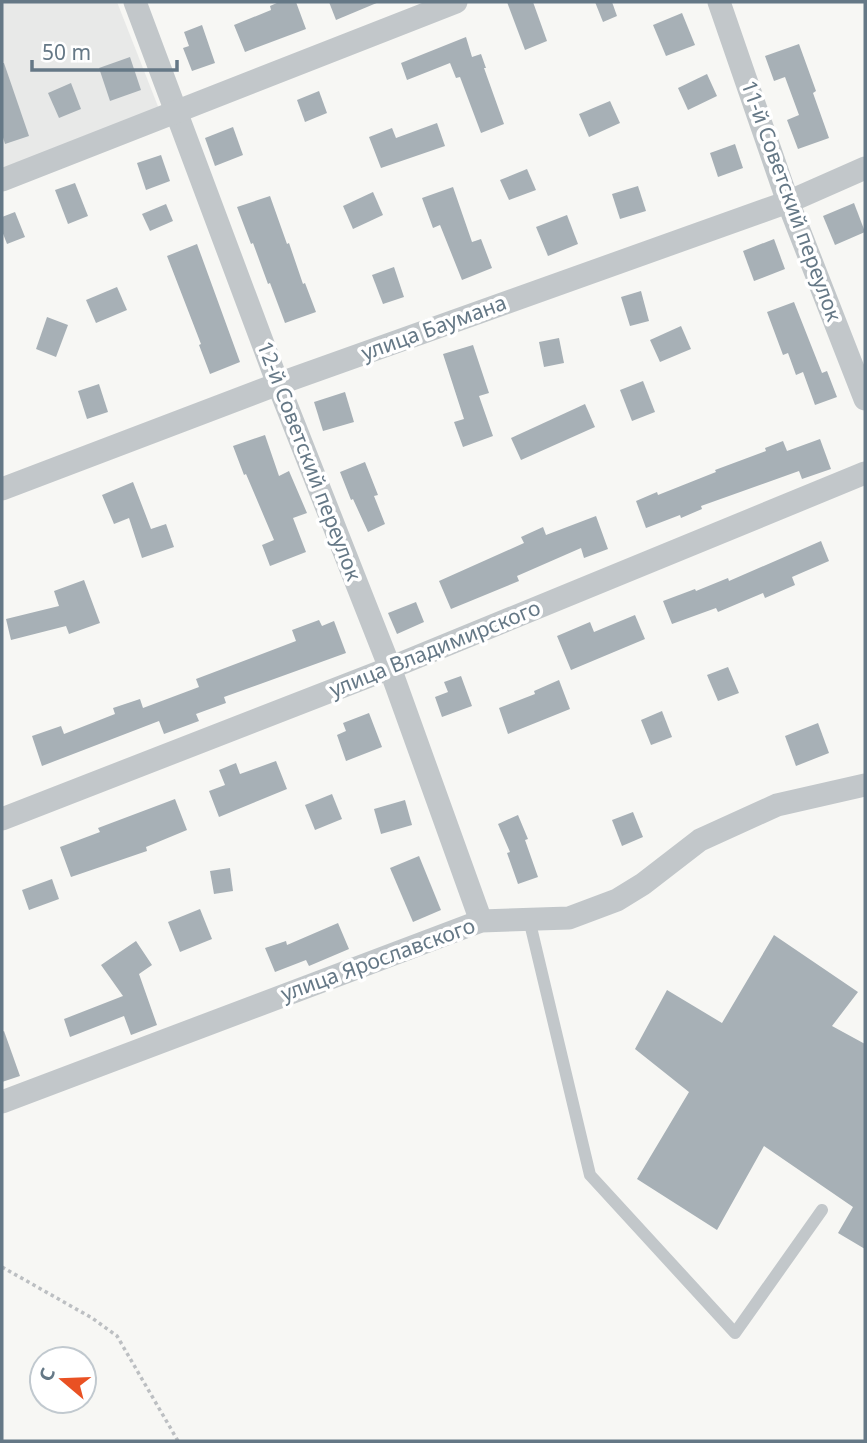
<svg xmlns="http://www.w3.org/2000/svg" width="867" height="1443" viewBox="0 0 867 1443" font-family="'Noto Sans',sans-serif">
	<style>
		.built { fill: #e8e9e8 }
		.building { fill: #a7b0b6 }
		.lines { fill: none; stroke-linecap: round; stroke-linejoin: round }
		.path { stroke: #bcbfc2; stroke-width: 3.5; stroke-dasharray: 3.5 3.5; stroke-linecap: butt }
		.lane { stroke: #c2c7ca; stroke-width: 12 }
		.street { stroke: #c2c7ca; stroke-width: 23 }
		.labels { text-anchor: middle; stroke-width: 7; stroke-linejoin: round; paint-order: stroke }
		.street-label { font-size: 21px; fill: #657886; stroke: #fff }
	</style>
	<rect width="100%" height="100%" fill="#f7f7f4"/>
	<path class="built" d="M2,2H117L159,109L2,169Z"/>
	<g class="building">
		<path d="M279,2H296L306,29L245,52L234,25L271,10L270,6Z"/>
		<path d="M329,2H379L336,20Z"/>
		<path d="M507,2H533L547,41L525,50Z"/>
		<path d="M595,2H612L617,16L603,22Z"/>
		<path d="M682,13L695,45L666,56L653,25Z"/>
		<path d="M202,25L215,63L192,71L183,48L189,46L184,32Z"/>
		<path d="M466,37L472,57L481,54L486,68H484L504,124L481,133L460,77L456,78L450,63L407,80L401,63Z"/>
		<path d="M799,44L816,91L813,93L829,138L798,149L787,120L799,115L785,77L774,81L765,56Z"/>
		<path d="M130,57L141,90L110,101L99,68Z"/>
		<path d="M2,63H4L29,136L5,144L2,134Z"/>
		<path d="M707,74L717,96L688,110L678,88Z"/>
		<path d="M71,83L81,109L59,118L48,93Z"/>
		<path d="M319,91L327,113L305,122L297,100Z"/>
		<path d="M610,101L620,123L589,137L579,114Z"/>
		<path d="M437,123L445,146L381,168L369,137L392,128L396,138Z"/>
		<path d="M233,127L243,155L215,166L205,138Z"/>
		<path d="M735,144L743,168L718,177L710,153Z"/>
		<path d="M161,155L170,181L146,190L137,163Z"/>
		<path d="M527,169L536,190L509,200L500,180Z"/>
		<path d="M75,183L88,216L68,224L55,190Z"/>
		<path d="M638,186L646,211L620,219L612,194Z"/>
		<path d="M453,187L472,242L481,239L492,268L462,280L440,225L433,228L422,198Z"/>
		<path d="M373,192L383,215L353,229L343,206Z"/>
		<path d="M270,196L287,244L289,243L303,284L305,283L316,312L285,323L270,283L268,284L253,243L251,244L237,207Z"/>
		<path d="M854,203L865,232L835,245L823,216Z"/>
		<path d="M166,204L173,221L150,231L142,214Z"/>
		<path d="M15,212L25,237L7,244L2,231V217Z"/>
		<path d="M567,215L578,244L548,256L536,227Z"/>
		<path d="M774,239L785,269L754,281L743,251Z"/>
		<path d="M197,244L240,362L210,374L199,345L201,344L167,256Z"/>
		<path d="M394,267L404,297L383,304L372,275Z"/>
		<path d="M117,287L127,310L96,323L86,300Z"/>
		<path d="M641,291L649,321L630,326L621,297Z"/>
		<path d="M794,302L822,373L827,371L837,397L815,405L803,372L796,375L788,353L783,355L767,312Z"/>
		<path d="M47,317L68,325L56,357L36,349Z"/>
		<path d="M681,326L691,349L660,362L650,340Z"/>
		<path d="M559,338L564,363L544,367L539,342Z"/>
		<path d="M473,345L489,393L479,396L493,436L463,447L454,422L464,419L443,354Z"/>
		<path d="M643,381L655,412L632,421L620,390Z"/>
		<path d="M99,384L108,412L87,419L78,391Z"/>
		<path d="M345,392L354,422L323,431L314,402Z"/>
		<path d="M585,404L595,427L521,460L511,438Z"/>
		<path d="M265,435L279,476L289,471L307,513L293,518L306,552L270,566L262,545L274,540L246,474L244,475L233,446Z"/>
		<path d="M820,439L831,469L802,479L799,471L701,506L702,509L681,518L680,515L646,528L636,501L657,492L658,495L716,472L715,470L766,451L765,448L783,441L787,451Z"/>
		<path d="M365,462L378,495L374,496L385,524L368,532L353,499L351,500L340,472Z"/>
		<path d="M133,482L151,529L166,524L174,547L142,558L129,518L114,524L102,495Z"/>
		<path d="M596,516L608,549L584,558L581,548L517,576L519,581L451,609L439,581L524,543L521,537L543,527L546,535Z"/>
		<path d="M821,541L829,561L792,577L795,585L765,598L763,593L718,612L716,608L672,624L663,601L695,589L696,591L728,578L729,581Z"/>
		<path d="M84,580L100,623L69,634L66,626L11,640L6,619L59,606L54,591Z"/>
		<path d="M416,602L424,622L397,634L388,613Z"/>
		<path d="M635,615L645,639L571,670L557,636L590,622L594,632Z"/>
		<path d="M319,620L322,626L334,621L346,653L224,697L226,703L196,714L199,721L164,734L159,721L42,766L32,736L61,726L64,734L115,714L113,708L140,699L143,708L199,687L196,679L296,641L292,630Z"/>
		<path d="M728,667L739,693L718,701L707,675Z"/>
		<path d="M461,676L472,706L442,717L435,697L448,692L444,682Z"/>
		<path d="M559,680L570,709L508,734L499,708L535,694L534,691Z"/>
		<path d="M662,711L672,737L651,745L641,720Z"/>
		<path d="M369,713L382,747L346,761L337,735L346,731L343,723Z"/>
		<path d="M818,723L829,753L796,766L785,736Z"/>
		<path d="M276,761L287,789L219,817L209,791L225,785L219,770L236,763L240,774Z"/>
		<path d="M332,794L342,819L315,830L305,805Z"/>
		<path d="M175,799L187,830L146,847L147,851L71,877L60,847L100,832L98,828Z"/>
		<path d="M405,800L412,825L381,834L374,809Z"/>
		<path d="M633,812L643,837L622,846L612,820Z"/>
		<path d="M518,815L528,839L525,840L538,877L518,884L507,853L510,852L498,824Z"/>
		<path d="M419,856L441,910L413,922L390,868Z"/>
		<path d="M230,868L233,891L214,894L210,871Z"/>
		<path d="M52,879L59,899L29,910L22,890Z"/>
		<path d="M200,909L212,939L180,952L168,922Z"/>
		<path d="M338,923L349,949L309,966L306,960L275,972L265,948L286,941L287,945Z"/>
		<path d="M774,935L858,992L832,1026L865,1044V1249L838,1233L853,1207L764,1146L717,1230L637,1179L689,1092L635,1049L667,990L722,1023Z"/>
		<path d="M136,941L152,965L139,974L157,1025L131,1035L124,1016L70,1037L64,1019L123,996L101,965Z"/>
		<path d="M4,1031L20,1076L2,1082V1032Z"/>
	</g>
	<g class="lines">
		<path class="path" d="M2,1267L92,1318L117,1336L178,1441"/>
		<path class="lane" d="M529,919L590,1175L735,1333L822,1210"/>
		<g class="street">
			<path d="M135,2L278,384L390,668L481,921"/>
			<path d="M719,2L788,202L865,399"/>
			<path d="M2,180L456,2"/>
			<path d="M2,489L278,384L788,202L865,168"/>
			<path d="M2,819L390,668L865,473"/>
			<path d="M2,1102L481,921L569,918L617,900L643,884L700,840L777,805L865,785"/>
		</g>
	</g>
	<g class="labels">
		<g class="street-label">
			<text transform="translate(791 201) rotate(70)" y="7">11-й Советский переулок</text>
			<text transform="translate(434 328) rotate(-20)" y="7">улица Баумана</text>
			<text transform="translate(309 461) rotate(69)" y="7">12-й Советский переулок</text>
			<text transform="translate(435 649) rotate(-22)" y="7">улица Владимирского</text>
			<text transform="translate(378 960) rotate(-20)" y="7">улица Ярославского</text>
		</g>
	</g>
	<rect width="867" height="1443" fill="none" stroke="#657886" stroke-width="7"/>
	<g transform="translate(63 1380) rotate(289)"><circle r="33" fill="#ffffff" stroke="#c1c9cf" stroke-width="2"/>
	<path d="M0-5L12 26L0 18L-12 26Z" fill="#e95123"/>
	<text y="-10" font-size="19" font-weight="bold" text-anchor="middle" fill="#657886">С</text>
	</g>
	<path d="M32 60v10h145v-10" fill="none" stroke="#657886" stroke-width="3.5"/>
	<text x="42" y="60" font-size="21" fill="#657886" stroke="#ffffff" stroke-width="5" paint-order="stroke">50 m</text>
</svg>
